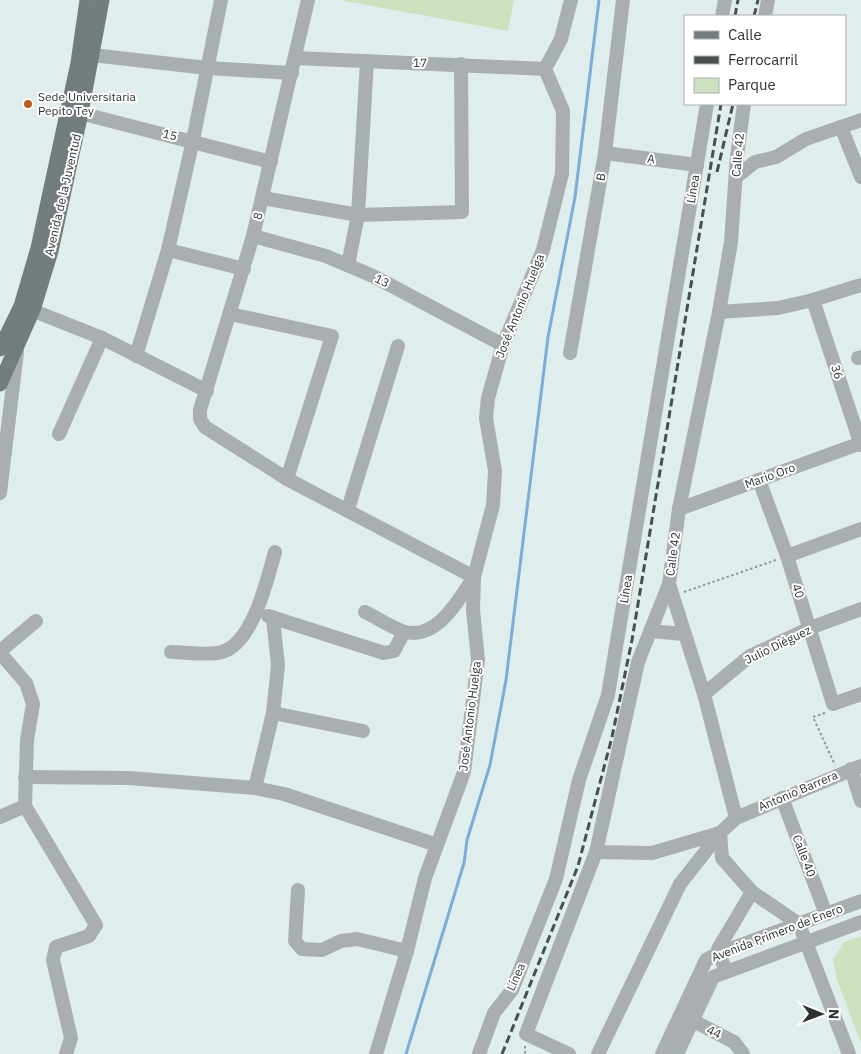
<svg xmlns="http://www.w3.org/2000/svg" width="861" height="1054" viewBox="0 0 861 1054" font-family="'IBM Plex Sans',sans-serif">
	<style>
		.green { fill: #cce2bf }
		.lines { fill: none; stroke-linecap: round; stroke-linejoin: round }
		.stream { stroke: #7dacd6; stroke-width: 3 }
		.path { stroke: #8f9a99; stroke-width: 2; stroke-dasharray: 2.5 2.5; stroke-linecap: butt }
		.minor { stroke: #a9afb0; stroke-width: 14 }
		.major { stroke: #737d80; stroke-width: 15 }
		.rail { stroke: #484f4e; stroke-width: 3; stroke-dasharray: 8 4; stroke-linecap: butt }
		.poi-dot { fill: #bd5d1b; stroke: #fff; stroke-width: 2 }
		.labels { text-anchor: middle; stroke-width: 4; stroke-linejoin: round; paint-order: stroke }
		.street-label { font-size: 12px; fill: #2d3232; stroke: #fff }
		.poi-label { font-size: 12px; fill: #2d3232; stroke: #fff; text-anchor: start }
	</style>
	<rect width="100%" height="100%" fill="#dfeeec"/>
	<g class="green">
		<path d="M340,0H514L508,31Z"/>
		<path d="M861,936V1043L837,980L833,960L844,942Z"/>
	</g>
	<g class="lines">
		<path class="stream" d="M406,1054L464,863L467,840L490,765L506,680L548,337L575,197L599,0"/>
		<g class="path">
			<path d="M684,592L776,560"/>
			<path d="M825,713L813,717L835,765"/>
			<path d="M525,1046V1054"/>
		</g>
		<g class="minor">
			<path d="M308,0L253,236L200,410V419L205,427L287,479L474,577C459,599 436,643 402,631C390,626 377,618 365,612"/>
			<path d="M722,16L725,0"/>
			<path d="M765,16L768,0"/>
			<path d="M92,55L207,68L292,73"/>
			<path d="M296,58L545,69"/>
			<path d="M744,104L737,156L731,242L719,312L679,509L669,584L704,694L736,818L720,833L722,858L752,892L799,924L849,1054"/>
			<path d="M72,111L271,162"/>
			<path d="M841,127L861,177"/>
			<path d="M605,153L697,165"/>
			<path d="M736,177L755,162L776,157L806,139L861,120"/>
			<path d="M263,198L358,215L462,212L461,64"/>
			<path d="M253,236L326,256L373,276L503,345"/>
			<path d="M168,250L244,269"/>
			<path d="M348,265L358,215L367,61"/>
			<path d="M813,300L861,445"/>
			<path d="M24,307L102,338L207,391"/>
			<path d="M719,312L778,308L813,300L861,285"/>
			<path d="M230,314L332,336L287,479"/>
			<path d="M570,353L605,153L623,0"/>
			<path d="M136,356L168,250L193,140L221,0"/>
			<path d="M858,358L861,357"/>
			<path d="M59,434L102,338"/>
			<path d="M759,480L787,556L833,704L861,694"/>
			<path d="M0,493L17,352"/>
			<path d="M348,509L398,346"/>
			<path d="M679,509L861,443"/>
			<path d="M787,556L861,529"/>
			<path d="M268,616L384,653L394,651L404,632"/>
			<path d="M650,631L684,634"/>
			<path d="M0,651L36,621"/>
			<path d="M171,652C184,652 209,656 222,652C253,643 267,580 275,552"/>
			<path d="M0,653L26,683L33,704L27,740L25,806L96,925L89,936L56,947L53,960L71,1038L66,1054"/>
			<path d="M704,694L750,656L810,628L861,609"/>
			<path d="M273,713L363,731"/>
			<path d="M851,769L861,801"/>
			<path d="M25,777L129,778L255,788L284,794L437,845"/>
			<path d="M255,788L273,713L278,665L273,619"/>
			<path d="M782,798L826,914"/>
			<path d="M0,817L25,806"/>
			<path d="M736,818L861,766"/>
			<path d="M596,852L652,853L720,833"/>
			<path d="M298,890L295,941L302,949L322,950L341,941L357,939L407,951"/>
			<path d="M726,972L718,949L752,892"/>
			<path d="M686,1017L734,1042L743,1054"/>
			<path d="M376,1054L407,951L425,878L464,772L478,660L473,610L474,577L493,505L495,471L486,418L488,398L503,345L543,250L562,174L563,111L545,69L561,39L571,0"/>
			<path d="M479,1054L494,1013L512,990L556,879L579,780L608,695L707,104"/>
			<path d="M569,1054L526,1034L596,852L638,662L669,584"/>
			<path d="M598,1054L680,884L720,833"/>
			<path d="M662,1054L706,960L719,953L861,901"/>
			<path d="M677,1054L713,977L861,922"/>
		</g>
		<g class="major">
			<path d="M0,349L21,306L38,248L78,63L87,0"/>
			<path d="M0,384L33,310L51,251L81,113L102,0"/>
		</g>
		<g class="rail">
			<path d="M735,16L738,0"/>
			<path d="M754,16L758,0"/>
			<path d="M717,172L733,104"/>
			<path d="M502,1054L578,866L612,737L632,640L721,104"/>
		</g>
	</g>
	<circle class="poi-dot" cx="28" cy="104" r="5"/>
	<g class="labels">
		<g class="street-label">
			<text transform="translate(420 63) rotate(2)" y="4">17</text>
			<text transform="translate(170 135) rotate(14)" y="4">15</text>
			<text transform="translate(738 155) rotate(-85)" y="4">Calle 42</text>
			<text transform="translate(651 159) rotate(7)" y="4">A</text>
			<text transform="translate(601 177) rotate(-80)" y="4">B</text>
			<text transform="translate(693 189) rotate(-81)" y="4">Línea</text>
			<text transform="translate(63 195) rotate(-77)" y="4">Avenida de la Juventud</text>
			<text transform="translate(258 216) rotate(-76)" y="4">8</text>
			<text transform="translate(382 281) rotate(27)" y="4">13</text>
			<text transform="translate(520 306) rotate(-68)" y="4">José Antonio Huelga</text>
			<text transform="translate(837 372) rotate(72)" y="4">36</text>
			<text transform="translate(770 476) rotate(-20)" y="4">Mario Oro</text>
			<text transform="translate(673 554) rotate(-82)" y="4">Calle 42</text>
			<text transform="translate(626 589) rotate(-81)" y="4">Línea</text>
			<text transform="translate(798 591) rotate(72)" y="4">40</text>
			<text transform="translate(778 645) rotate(-26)" y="4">Julio Diéguez</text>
			<text transform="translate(470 716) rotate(-83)" y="4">José Antonio Huelga</text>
			<text transform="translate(798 791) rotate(-23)" y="4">Antonio Barrera</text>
			<text transform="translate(804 856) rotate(69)" y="4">Calle 40</text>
			<text transform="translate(777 933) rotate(-21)" y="4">Avenida Primero de Enero</text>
			<text transform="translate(516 977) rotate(-66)" y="4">Línea</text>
			<text transform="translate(714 1032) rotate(26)" y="4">44</text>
		</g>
		<g class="poi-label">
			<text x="38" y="101">Sede Universitaria<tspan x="38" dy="14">Pepito Tey</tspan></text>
		</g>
	</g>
	<rect x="684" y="15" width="162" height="90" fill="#ffffff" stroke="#abadad"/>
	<rect x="694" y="31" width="25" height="8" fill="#737d80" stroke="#abadad"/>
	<text x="728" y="40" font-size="15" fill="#2d3232">Calle</text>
	<rect x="694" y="56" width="25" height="8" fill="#484f4e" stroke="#abadad"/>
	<text x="728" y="65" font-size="15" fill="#2d3232">Ferrocarril</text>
	<rect x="694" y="78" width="25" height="15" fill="#cce2bf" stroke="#abadad"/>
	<text x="728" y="90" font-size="15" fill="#2d3232">Parque</text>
	<g transform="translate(821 1014) rotate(91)" stroke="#ffffff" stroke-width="4" paint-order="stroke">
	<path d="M0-4L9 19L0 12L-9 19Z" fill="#2d3232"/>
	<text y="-8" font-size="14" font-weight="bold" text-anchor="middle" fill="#2d3232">N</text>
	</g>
</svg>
